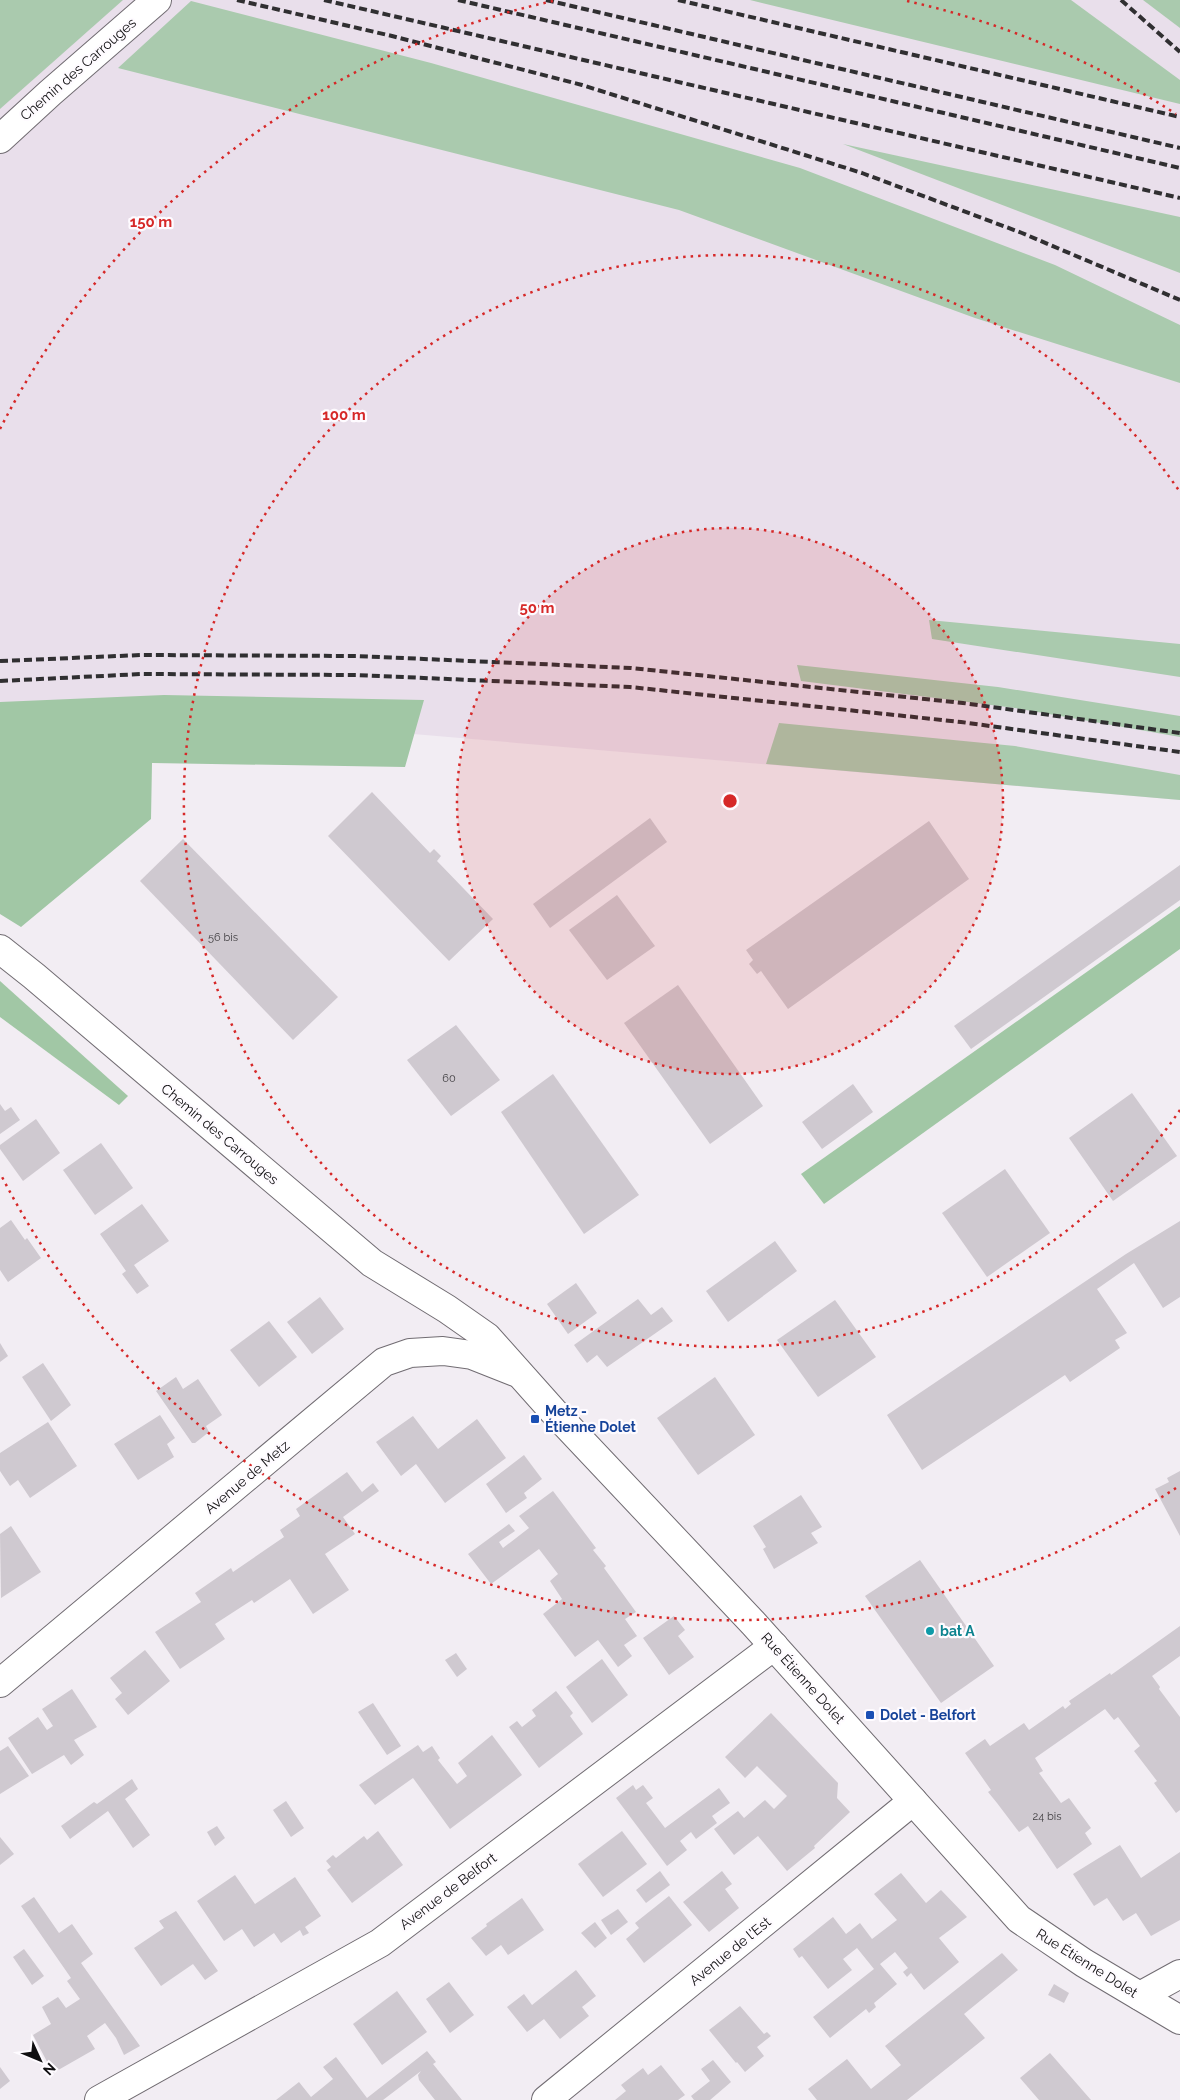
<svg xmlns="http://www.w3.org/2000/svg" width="1180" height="2100" viewBox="0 0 1180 2100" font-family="Raleway,sans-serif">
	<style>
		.built { fill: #e9dfeb }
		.green { fill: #aacaae }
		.forest { fill: #a1c7a5 }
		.building { fill: #cfc9d0 }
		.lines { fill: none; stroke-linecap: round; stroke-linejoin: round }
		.minor-casing { stroke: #716c72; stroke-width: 30 }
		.minor { stroke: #fff; stroke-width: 28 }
		.rail { stroke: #302f31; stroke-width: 4; stroke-dasharray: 8 4; stroke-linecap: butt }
		.ring { fill: none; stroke: #d62828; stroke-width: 2.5; stroke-dasharray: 2.5 5 }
		.transit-dot { fill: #1a4fb4; stroke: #fefbff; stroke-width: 2 }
		.culture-dot { fill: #0f9aa8; stroke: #fefbff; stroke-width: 2 }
		.labels { text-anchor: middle; stroke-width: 4.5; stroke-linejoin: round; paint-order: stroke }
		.number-label { font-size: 11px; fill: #403e41 }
		.street-label { font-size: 14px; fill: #100f11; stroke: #fefbff }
		.transit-label { font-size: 14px; font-weight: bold; fill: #164399; stroke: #fefbff; text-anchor: start }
		.culture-label { font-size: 14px; font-weight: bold; fill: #0d838f; stroke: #fefbff; text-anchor: start }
		.centre { fill: #d62828; stroke: #fefbff; stroke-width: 2.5 }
		.ring-label { font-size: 15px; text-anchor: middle; font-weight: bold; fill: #d62828; stroke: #fefbff; stroke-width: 4.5; stroke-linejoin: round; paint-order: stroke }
	</style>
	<rect width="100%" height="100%" fill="#f2edf3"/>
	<path class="built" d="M0,0H1180V800L343,728L0,729Z"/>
	<g class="green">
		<path d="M0,0H123L0,109Z"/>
		<path d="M750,0H1071L1180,80V104Z"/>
		<path d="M1143,0H1180V28Z"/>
		<path d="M191,1L431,63L800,168L1055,265L1180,325V383L975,318L679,210L118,68Z"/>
		<path d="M843,144L1180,217V273Z"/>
		<path d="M929,620L1180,644V677L932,639Z"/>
		<path d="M797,665L998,687L1180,716V737L1015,708L801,681Z"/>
		<path d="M779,723L1015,746L1180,775V800L766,764Z"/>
	</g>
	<g class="forest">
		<path d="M164,695L424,700L405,767L152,763L151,819L21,927L0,914V702Z"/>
		<path d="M1180,906V949L824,1204L801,1174Z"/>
		<path d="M0,981L128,1096L119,1105L0,1017Z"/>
	</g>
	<g class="building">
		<path d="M372,792L430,853L434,849L441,856L437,861L493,919L449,961L328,836Z"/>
		<path d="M650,818L667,842L550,928L533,904Z"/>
		<path d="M929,821L969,879L788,1009L761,971L757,974L749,964L753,960L746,950Z"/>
		<path d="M183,839L338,997L293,1040L140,881Z"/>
		<path d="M1180,865V900L971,1049L954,1026Z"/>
		<path d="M617,895L655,946L607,980L569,930Z"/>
		<path d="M678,985L763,1106L710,1144L624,1023Z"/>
		<path d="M456,1025L500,1080L451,1116L407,1060Z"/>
		<path d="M553,1074L639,1195L584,1234L501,1112Z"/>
		<path d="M853,1084L873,1112L822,1149L802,1122Z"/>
		<path d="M1132,1093L1177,1156L1113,1201L1069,1138Z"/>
		<path d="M0,1104L5,1111L11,1107L20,1120L0,1134Z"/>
		<path d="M36,1119L60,1153L23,1181L0,1149V1145Z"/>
		<path d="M101,1143L133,1188L95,1215L63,1170Z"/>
		<path d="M1005,1169L1050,1233L987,1277L942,1213Z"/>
		<path d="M142,1204L169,1241L134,1265L149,1286L137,1294L122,1274L126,1271L100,1234Z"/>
		<path d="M11,1220L25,1240L27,1238L41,1258L8,1282L0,1270V1228Z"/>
		<path d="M1180,1221V1297L1163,1308L1134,1263L1097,1289L1127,1333L1115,1340L1120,1348L1070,1382L1065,1375L922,1470L887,1415L1126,1254Z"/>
		<path d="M775,1241L797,1271L728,1322L706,1291Z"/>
		<path d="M576,1283L597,1313L568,1334L547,1304Z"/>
		<path d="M320,1297L344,1329L312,1354L287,1322Z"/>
		<path d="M638,1299L651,1315L662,1307L673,1321L607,1367L597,1355L587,1363L574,1345Z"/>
		<path d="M835,1300L876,1357L818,1397L777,1340Z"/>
		<path d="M269,1321L297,1357L259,1387L230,1350Z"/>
		<path d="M0,1343L8,1356L0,1362Z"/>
		<path d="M43,1363L71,1405L51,1421L22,1377Z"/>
		<path d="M176,1377L183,1389L198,1379L222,1415L206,1426L209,1432L195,1443H192L156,1391Z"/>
		<path d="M715,1377L755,1435L698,1475L657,1418Z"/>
		<path d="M160,1415L175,1438L167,1444L174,1457L138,1480L114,1444Z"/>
		<path d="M413,1416L438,1449L477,1419L506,1458L445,1503L416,1464L401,1476L376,1442Z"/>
		<path d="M48,1422L77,1466L30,1498L18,1480L10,1486L0,1471V1453Z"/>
		<path d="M524,1455L542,1479L524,1493L527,1498L506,1513L486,1484Z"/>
		<path d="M1180,1471V1536L1155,1489L1169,1482L1167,1478Z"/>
		<path d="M347,1472L362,1492L373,1483L379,1491L343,1517L355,1534L325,1554L349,1590L313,1614L290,1579L254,1603L252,1600L215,1624L225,1639L180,1669L155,1632L201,1602L195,1593L231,1568L233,1572L284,1537L280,1530L300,1516L296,1509Z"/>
		<path d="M553,1491L596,1548L593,1550L606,1566L604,1568L636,1612L625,1619L637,1636L624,1645L632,1656L618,1667L598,1640L575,1657L543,1614L562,1599L550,1581L558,1574L539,1549L491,1584L468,1554L509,1524L515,1531L499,1542L503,1548L529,1528L519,1516Z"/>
		<path d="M801,1495L822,1527L811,1533L818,1543L774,1569L763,1549L766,1547L753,1526Z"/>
		<path d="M11,1526L41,1572L1,1598L0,1534Z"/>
		<path d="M920,1560L994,1666L941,1703L865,1596Z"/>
		<path d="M674,1616L685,1630L678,1636L694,1657L669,1675L643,1638Z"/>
		<path d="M1180,1626V1656L1152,1676L1160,1687L1159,1689L1180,1717V1810L1176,1813L1154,1783L1157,1781L1134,1751L1140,1746L1118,1717L1114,1720L1105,1709L1035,1758L1043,1771L1039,1773L1061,1803L1069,1798L1091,1828L1085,1833L1092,1844L1057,1869L1028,1826L1019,1832L997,1803L988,1792L991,1790L965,1753L985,1739L990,1746L1024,1723L1029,1730L1063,1706L1065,1709L1071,1704L1069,1701L1110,1673L1111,1675Z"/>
		<path d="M145,1650L170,1681L128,1715L115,1699L122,1693L110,1678Z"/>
		<path d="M456,1653L467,1669L457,1677L445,1660Z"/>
		<path d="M602,1659L628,1695L592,1723L566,1687Z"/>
		<path d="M72,1689L97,1727L74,1740L84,1755L71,1765L64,1755L32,1774L8,1738L38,1717L47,1730L53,1726L42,1709Z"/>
		<path d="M556,1691L573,1713L570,1716L583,1734L539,1768L509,1727L517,1721L522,1727L536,1716L532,1710Z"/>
		<path d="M373,1703L401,1746L387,1755L358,1712Z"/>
		<path d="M771,1713L838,1783L837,1798L850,1812L814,1846L815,1848L787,1871L758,1836L734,1855L714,1829L738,1811L744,1818L765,1800L774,1809L787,1796L757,1766L745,1778L725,1757Z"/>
		<path d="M492,1735L522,1775L450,1829L413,1778L375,1805L359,1785L418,1745L423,1752L432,1746L440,1758L438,1760L457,1784L467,1776L458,1763Z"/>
		<path d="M8,1746L29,1776L0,1794V1751Z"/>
		<path d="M132,1779L138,1789L125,1799L150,1835L133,1848L108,1811L70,1839L61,1826L94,1802L97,1804Z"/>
		<path d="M633,1785L636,1790L643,1785L653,1798L646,1803L665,1828L719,1788L730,1803L712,1816L717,1823L696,1839L691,1832L680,1841L687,1850L667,1866L616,1798Z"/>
		<path d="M286,1801L304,1828L291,1837L273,1810Z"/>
		<path d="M217,1826L225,1838L215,1846L207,1832Z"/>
		<path d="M378,1831L403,1865L352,1903L327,1870L331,1867L326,1861L333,1855L336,1858L364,1836L367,1840Z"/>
		<path d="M622,1831L647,1864L603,1897L578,1864Z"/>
		<path d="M0,1837L14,1854L0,1865Z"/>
		<path d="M1120,1845L1141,1878L1180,1852V1920L1151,1936L1136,1913L1123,1921L1107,1898L1094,1906L1073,1874Z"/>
		<path d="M660,1871L670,1885L646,1903L636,1890Z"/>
		<path d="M722,1871L732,1884L725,1889L739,1908L709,1932L683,1902Z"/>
		<path d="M901,1873L926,1903L941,1890L967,1917L939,1938L959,1962L924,1990L911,1973L907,1977L903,1972L908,1968L895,1952L880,1964L897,1984L874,2003L876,2007L869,2013L866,2009L830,2038L813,2017L874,1969L857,1948L843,1959L852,1970L828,1989L802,1956L799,1958L793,1949L833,1917L846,1934L860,1923L872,1939L897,1920L874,1894Z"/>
		<path d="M235,1875L255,1904L295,1877L321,1916L305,1927L309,1933L303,1936L300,1930L281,1943L274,1933L254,1947L242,1929L224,1941L197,1901Z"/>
		<path d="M669,1896L692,1925L644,1963L626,1939L639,1928L635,1923Z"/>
		<path d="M34,1897L59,1933L72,1924L93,1954L81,1963L140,2046L124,2055L116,2038L105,2023L87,2036L95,2049L53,2073L33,2035L51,2024L42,2007L58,1997L66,2008L80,1999L67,1981L71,1978L21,1906Z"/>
		<path d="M522,1898L544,1930L508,1955L501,1945L486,1956L471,1938L487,1926L486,1924Z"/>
		<path d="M618,1909L628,1922L611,1935L601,1920Z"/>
		<path d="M176,1911L218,1971L205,1980L193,1964L161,1986L134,1948L164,1928L159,1921Z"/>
		<path d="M595,1922L607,1938L595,1948L581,1933Z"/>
		<path d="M24,1949L44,1976L32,1985L13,1957Z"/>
		<path d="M1002,1953L1018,1970L964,2014L985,2038L907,2100H817L808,2089L847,2059L871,2089L901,2065L885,2046Z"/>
		<path d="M576,1970L596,1996L582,2007L589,2016L560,2039L544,2019L527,2032L507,2007L524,1994L532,2005Z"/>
		<path d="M449,1982L474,2015L450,2033L426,1999Z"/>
		<path d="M1054,1984L1069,1993L1064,2003L1048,1995Z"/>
		<path d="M397,1991L427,2032L382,2065L353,2024Z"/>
		<path d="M740,2006L764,2034L767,2032L771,2036L757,2047L764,2056L745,2072L737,2062L736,2063L709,2030Z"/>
		<path d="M427,2051L436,2062L433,2064L462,2100H435L419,2080L418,2075L421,2071L383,2100H276L299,2082L311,2097L333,2079L323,2067L336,2057L367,2098Z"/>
		<path d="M1050,2053L1091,2100H1039L1020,2078Z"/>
		<path d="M713,2060L731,2082L710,2100H694L691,2096L710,2081L701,2069Z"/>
		<path d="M661,2065L685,2095L678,2100H615L626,2091L621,2085L643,2068L648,2075Z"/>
		<path d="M0,2067L10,2081L0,2089Z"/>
	</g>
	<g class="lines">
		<defs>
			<g id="minor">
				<path d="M0,139L50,93L157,0"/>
				<path d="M0,949L34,976L372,1263L447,1309L487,1337L553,1411L754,1624L1019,1919L1084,1963L1180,2020"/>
				<path d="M0,1683L384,1362L410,1353L443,1351L472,1355L515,1372"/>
				<path d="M1140,1996L1180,1974"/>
				<path d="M99,2100L380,1943L774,1646"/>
				<path d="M546,2100L913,1801"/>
			</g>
		</defs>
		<use href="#minor" class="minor-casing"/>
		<use href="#minor" class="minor"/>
		<g class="rail">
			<path d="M237,0L392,36L582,85L862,173L1022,233L1180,300"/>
			<path d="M324,0L1180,198"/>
			<path d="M458,0L1180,168"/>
			<path d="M546,0L1180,148"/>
			<path d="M678,0L1180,117"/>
			<path d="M1121,0L1180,52"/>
			<path d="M0,661L142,655L356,656L631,668L963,703L1180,733"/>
			<path d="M0,681L142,674L356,675L630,687L961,722L1180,752"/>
		</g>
	</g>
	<circle cx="730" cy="801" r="273" fill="#d62828" fill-opacity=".12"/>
	<g class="ring">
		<circle cx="730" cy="801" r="273"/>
		<path d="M1180 1110A546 546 0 1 1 1180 492"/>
		<path d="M1176 1488A819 819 0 0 1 0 1173M0 429A819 819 0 0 1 553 1M907 1A819 819 0 0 1 1176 114"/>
	</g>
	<g class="transit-dot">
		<rect x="530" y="1414" width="10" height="10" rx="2.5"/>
		<rect x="865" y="1710" width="10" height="10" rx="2.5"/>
	</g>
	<circle class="culture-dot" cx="930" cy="1631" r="5"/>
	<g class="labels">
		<g class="number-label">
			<text x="223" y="941">56 bis</text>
			<text x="449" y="1082">60</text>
			<text x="1047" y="1820">24 bis</text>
		</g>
		<g class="street-label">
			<text transform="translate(78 69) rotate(-41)" y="5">Chemin des Carrouges</text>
			<text transform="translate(220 1134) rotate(40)" y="5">Chemin des Carrouges</text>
			<text transform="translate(247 1477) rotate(-40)" y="5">Avenue de Metz</text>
			<text transform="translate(803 1678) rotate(48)" y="5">Rue Étienne Dolet</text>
			<text transform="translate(448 1891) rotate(-37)" y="5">Avenue de Belfort</text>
			<text transform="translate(730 1951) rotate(-39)" y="5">Avenue de l'Est</text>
			<text transform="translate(1087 1963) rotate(32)" y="5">Rue Étienne Dolet</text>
		</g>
		<g class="transit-label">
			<text x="545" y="1416">Metz -<tspan x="545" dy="16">Étienne Dolet</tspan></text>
			<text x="880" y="1720">Dolet - Belfort</text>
		</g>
		<g class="culture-label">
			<text x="940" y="1636">bat A</text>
		</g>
	</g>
	<circle cx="730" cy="801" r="8" class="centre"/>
	<g class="ring-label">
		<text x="151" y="227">150 m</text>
		<text x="344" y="420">100 m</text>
		<text x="537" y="613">50 m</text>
	</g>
	<g transform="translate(40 2060) rotate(134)" stroke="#fefbff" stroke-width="4" paint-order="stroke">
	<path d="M0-4L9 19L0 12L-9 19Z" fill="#100f11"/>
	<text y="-8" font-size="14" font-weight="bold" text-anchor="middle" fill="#100f11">N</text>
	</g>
</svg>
